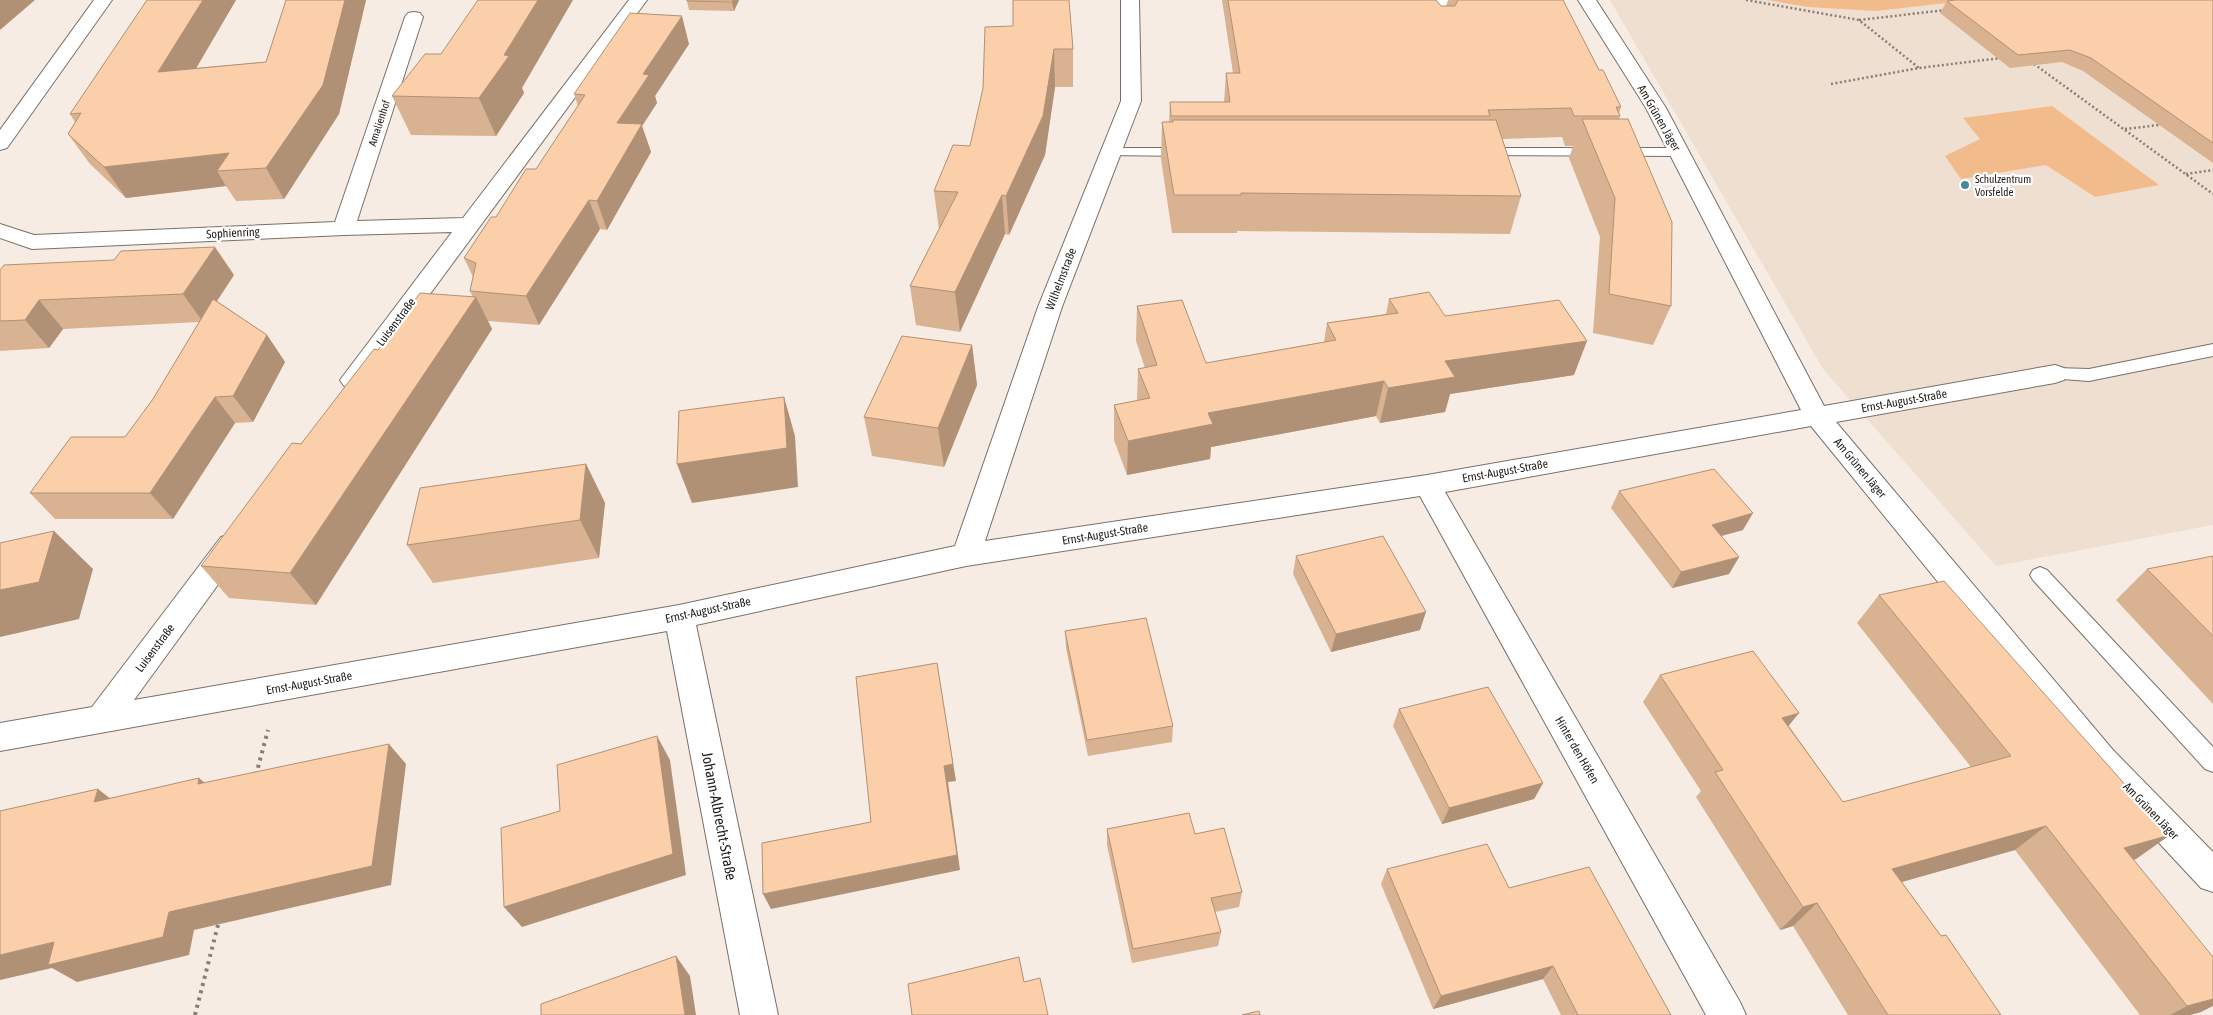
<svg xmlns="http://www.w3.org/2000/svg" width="2213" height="1015" viewBox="0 0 2213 1015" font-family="'Asap Condensed',sans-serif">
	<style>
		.built { fill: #efdfd1 }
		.green { fill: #f2bb8b }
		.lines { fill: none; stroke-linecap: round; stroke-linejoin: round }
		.service-casing { stroke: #787068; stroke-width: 2 }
		.minor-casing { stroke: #787068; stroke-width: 2 }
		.path-far1 { stroke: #857f79; stroke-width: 2.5; stroke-dasharray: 2 2.5; stroke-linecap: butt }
		.path { stroke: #857f79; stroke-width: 4; stroke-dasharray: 3 4.5; stroke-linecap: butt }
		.service { fill: #fff; fill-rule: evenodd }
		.minor { fill: #fff; fill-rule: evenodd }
		.wall { fill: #d8b291 }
		.shaded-wall { fill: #b09176 }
		.building { fill: #fbcfa9; stroke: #b09176 }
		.poi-dot { fill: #458a98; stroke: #fff; stroke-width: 2 }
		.labels { text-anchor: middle; stroke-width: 4.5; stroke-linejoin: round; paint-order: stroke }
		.far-street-label { font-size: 11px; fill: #211d1a; stroke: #fff }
		.far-poi-label { font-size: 11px; fill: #211d1a; stroke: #fff; text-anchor: start }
		.street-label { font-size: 12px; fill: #211d1a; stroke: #fff }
		.near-street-label { font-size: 15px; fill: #211d1a; stroke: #fff }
	</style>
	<rect width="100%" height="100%" fill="#f6ece4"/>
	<path class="built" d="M1610,0H2213V525L1996,566L1823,369Z"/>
	<g class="green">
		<path d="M1767,0H1972L1876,11L1808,7Z"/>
		<path d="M2052,106L2159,185L2095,197L2046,165L1961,179L1945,156L1980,139L1963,118Z"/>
	</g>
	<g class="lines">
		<defs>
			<g id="service">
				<path d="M1111,148H1185L1192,152L1185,156L1106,155L1104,152Z"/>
				<path d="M1482,148H1679L1686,152L1679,156L1477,155L1475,152Z"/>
				<path d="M2213,344V356L2089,381L2049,378L2047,374L2049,370L2055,368L2089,369Z"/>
				<path d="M2040,567L2047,570L2213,747V772L2205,769L2033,580L2030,575L2033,570Z"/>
			</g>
			<g id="minor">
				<path d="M94,0H112L7,148L0,150V130Z"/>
				<path d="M629,0H647L362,386L353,389L344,386L340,380L452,232L344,235L32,249L0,238V224L34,235L335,222L405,17L408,13L414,12L420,13L423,17L357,221L463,218Z"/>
				<path d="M1121,0H1139L1141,101L1062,307L985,541L1427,475L1801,410L1646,108L1578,0H1596L1666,108L1824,406L2055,365L2064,368L2067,374L2064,380L2055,383L1836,422L2113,750L2213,852V892L2201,888L2091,770L1811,426L1445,492L1740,1002L1746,1015H1706L1420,496L966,566L696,625L778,1015H740L667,631L0,751V723L92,707L221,537L231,534L241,537L245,545L241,553L134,700L679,605L955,546L1038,307L1121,101Z"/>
				<path d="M1422,0H1492L1494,3L1491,7L1485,8H1432L1426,7Z"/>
			</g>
		</defs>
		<use href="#service" class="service-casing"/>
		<use href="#minor" class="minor-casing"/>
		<g class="path-far1">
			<path d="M1746,0L1859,20L1919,68"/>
			<path d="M1859,20L1946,10"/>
			<path d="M2034,64L2213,194"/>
			<path d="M1831,84L1919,68L2001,58"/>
			<path d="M2125,129L2159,125"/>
			<path d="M2186,174L2213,170"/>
		</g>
		<g class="path">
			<path d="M256,775L268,730"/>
			<path d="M195,1015L219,921"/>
		</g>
		<use href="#service" class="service"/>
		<use href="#minor" class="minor"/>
	</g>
	<g class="wall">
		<path d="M147,0H236L196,68L266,62L286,0H366L339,114L284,199L236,201L226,186L126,198L90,164L68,134L75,122L70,114Z"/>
		<path d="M687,0H739L734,11L689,10L687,1Z"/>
		<path d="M1222,0H1436L1441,6H1446L1448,0H1563L1599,70L1621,107L1619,114L1620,116L1619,119L1671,306L1653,345L1593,333L1600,237L1569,158L1573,146H1565L1562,137L1502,139L1521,196L1510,234L1237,231V233H1172L1161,159L1162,122H1169L1170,102H1224L1226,73H1233Z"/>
		<path d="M2213,0V163L2083,71L2062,62L2010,68L1940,13L1947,1Z"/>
		<path d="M1013,26L1073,49V87H1055L1045,155L1009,235L1005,234L960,332L916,325L910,286L939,230L934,191L970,146Z"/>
		<path d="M689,44L655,96L657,103L642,126L651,152L607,230L600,229L539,325L488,321L492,329L316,605L229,598L201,566L378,350L473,297L470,291L473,277L464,258L496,217L536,169L578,106L574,94Z"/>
		<path d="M522,88L524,93L496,136L411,135L392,96Z"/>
		<path d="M0,270L234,275L217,301L267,335L285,362L253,422L235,423L173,519H55L30,493L125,437L153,399L199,322L63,329L49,348L0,351Z"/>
		<path d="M1389,299L1445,316L1574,375L1450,394L1445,412L1380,423L1376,416L1211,447L1210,459L1127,475L1114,440V405L1137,401L1138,369L1145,368L1136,341L1137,306L1206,363L1324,342L1327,323L1386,314Z"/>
		<path d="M972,345L977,385L944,467L872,456L864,417Z"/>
		<path d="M586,464L605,503L599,558L433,583L407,545Z"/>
		<path d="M1619,491L1743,530L1721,536L1739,557L1729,574L1672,588L1611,508Z"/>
		<path d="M1296,556L1420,630L1331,652L1293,574Z"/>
		<path d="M2213,556V704L2116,600L2147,569Z"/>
		<path d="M1879,595L2170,835L2134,860L2201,1012L2190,1015H2140L2015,850L1902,882L1941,936L2001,1015H1848L1793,926L1780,930L1696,797L1701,791L1643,702L1660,675L1789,726L1843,802L1971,767L1857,623Z"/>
		<path d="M1065,631L1173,726L1172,742L1088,756L1066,648Z"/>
		<path d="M1399,709L1543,783L1534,799L1442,824L1393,726Z"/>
		<path d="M1107,829L1195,834L1242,892L1239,907L1215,912L1221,932L1218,946L1132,963L1107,845Z"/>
		<path d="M1387,869L1509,888L1671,1015H1561L1543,979L1433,1009L1381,884Z"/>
	</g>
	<g class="shaded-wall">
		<path d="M0,0H35L0,30Z"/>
		<path d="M203,0H236L177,101L158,72Z"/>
		<path d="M345,0H366L339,114L284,199L266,168Z"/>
		<path d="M538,0H573L522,88L524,93L496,136L479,98L504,55Z"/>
		<path d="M733,0H739L734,11L732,2Z"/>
		<path d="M682,16L689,44L655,96L657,103L642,126L651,152L607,230L597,201L617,123L643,74Z"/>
		<path d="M1054,49L1055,87L1045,155L1009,235L1006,196Z"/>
		<path d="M229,153L217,171L226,186L126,198L104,167Z"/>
		<path d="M1002,195L1005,234L960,332L955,292Z"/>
		<path d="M589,200L600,229L539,325L526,296Z"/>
		<path d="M215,247L234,275L203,322L183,294Z"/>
		<path d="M476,297L492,329L316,605L290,573Z"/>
		<path d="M39,300L63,329L49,348L25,320Z"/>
		<path d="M267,335L285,362L253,422L233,396Z"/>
		<path d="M1587,341L1574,375L1450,394L1445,412L1380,423L1388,388L1445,361Z"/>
		<path d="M972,345L977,385L944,467L938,428Z"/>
		<path d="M1384,381L1376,416L1211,447L1210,459L1127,475L1128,441L1208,413Z"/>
		<path d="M215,397L235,423L173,519L150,493Z"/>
		<path d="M784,397L795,436L798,487L692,503L677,464Z"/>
		<path d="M586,464L605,503L599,558L580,520Z"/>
		<path d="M1753,513L1743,530L1703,541L1712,525Z"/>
		<path d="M54,531L93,569L79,619L0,637V590Z"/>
		<path d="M1739,557L1729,574L1672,588L1681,572Z"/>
		<path d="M1426,612L1420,630L1331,652L1336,634Z"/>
		<path d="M937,663L956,781L948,782L960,870L771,909L763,894L957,855L944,766Z"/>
		<path d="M1799,713L1778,739L1782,718Z"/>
		<path d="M657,736L670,760L686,875L522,927L504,907Z"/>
		<path d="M389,744L406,764L391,885L194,930L189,955L77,982L52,968L0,980V955L54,942L169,912Z"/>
		<path d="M199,778L222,798L198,784Z"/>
		<path d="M1543,783L1534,799L1442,824L1449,808Z"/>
		<path d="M98,789L124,809L94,802Z"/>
		<path d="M2046,826L2015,850L1866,892L1892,869Z"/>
		<path d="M2170,835L2136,859L2091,872L2124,848Z"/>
		<path d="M1817,903L1793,926L1780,930L1803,907Z"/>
		<path d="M676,956L690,976L696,1015H685Z"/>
		<path d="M1553,966L1543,979L1433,1009L1441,996Z"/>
		<path d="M2213,999V1006L2201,1012L2190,1015H2170L2187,1006Z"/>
	</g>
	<g class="building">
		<path d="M147,0H203L158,72L266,62L286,0H345L323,85L266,168L217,171L229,153L104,167L68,134L81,113L70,114Z"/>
		<path d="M478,0H538L504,55L509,56L479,98L392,96L425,54H441Z"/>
		<path d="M687,0H733L732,2L687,1Z"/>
		<path d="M1013,0H1069L1073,49H1054L1043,116L1006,196L1002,195L955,292L910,286L958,192L934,191L953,145L970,146L983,88L985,27L1013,26Z"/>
		<path d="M1228,0H1436L1441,6H1455L1458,0H1563L1599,70H1603L1621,107H1616L1620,116H1574L1571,108L1488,110L1490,116H1171L1170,102H1230L1226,73H1240Z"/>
		<path d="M1956,0H2213V143L2091,58L2070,50L2018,55L1947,1Z"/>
		<path d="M630,13L682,16L643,74L649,75L617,123L642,124L597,201L589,200L526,296L470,291L476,263L464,258L491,217H496L526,169H536L585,95L574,94Z"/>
		<path d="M1582,119H1628L1672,222L1671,306L1609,294L1615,198Z"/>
		<path d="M1173,120H1496L1521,196L1241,193V195H1174L1162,122H1173Z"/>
		<path d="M215,247L183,294L39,300L25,320L0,321V270L4,265L114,260L121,251Z"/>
		<path d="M1429,292L1445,316L1559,300L1587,341L1445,361L1455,377L1388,388L1384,381L1208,413L1213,424L1128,441L1114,405L1150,398L1138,369L1157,365L1137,306L1182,300L1206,363L1336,340L1327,323L1398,313L1389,299Z"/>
		<path d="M420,293L476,297L290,573L201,566L292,443L301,444L374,349L378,350Z"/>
		<path d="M213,299L267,335L233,396L215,397L150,493H30L71,437H125L153,399Z"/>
		<path d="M902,336L972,345L938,428L864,417Z"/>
		<path d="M784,397L787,448L677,464L679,411Z"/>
		<path d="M586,464L580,520L407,545L420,488Z"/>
		<path d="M1714,469L1753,513L1712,525L1739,557L1681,572L1619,491Z"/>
		<path d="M54,531L39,582L0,590V543Z"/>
		<path d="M1383,536L1426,612L1336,634L1296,556Z"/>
		<path d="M2213,556V636L2147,569Z"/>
		<path d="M1944,581L2170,835L2124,848L2213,957V999L2187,1006L2046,826L1892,869L1941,936L1946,935L2001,1015H1888L1817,903L1803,907L1715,772L1723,770L1660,675L1753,651L1799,713L1782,718L1843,802L2011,756L1879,595Z"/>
		<path d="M1146,618L1173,726L1087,740L1065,631Z"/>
		<path d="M937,663L953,764L944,766L957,855L763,894L762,843L871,822L856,677Z"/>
		<path d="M1488,687L1543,783L1449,808L1399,709Z"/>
		<path d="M657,736L673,854L504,907L501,828L560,811L557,765Z"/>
		<path d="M389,744L372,866L169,912L163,937L48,965L54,942L0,955V811L98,789L94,802L199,778L198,784Z"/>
		<path d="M1189,813L1195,834L1224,828L1242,892L1211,898L1221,932L1133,949L1107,829Z"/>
		<path d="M1487,844L1509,888L1589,867L1671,1015H1578L1553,966L1441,996L1387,869Z"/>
		<path d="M676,956L685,1015H541V1004Z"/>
		<path d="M1019,957L1024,982L1040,978L1048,1015H912L908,984Z"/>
		<path d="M1259,1011L1260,1015H1242Z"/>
	</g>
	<circle class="poi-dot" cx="1965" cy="185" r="5"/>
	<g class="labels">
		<g class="far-street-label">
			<text transform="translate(379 123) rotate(-72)" y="4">Amalienhof</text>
		</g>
		<g class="far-poi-label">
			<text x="1975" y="183">Schulzentrum<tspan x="1975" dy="13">Vorsfelde</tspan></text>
		</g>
		<g class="street-label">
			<text transform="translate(1659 118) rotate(60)" y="4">Am Grünen Jäger</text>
			<text transform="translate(233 233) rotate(-3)" y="4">Sophienring</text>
			<text transform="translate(1061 279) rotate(-69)" y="4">Wilhelmstraße</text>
			<text transform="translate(396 322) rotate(-53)" y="4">Luisenstraße</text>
			<text transform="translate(1904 401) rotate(-10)" y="4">Ernst-August-Straße</text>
			<text transform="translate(1860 468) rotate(50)" y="4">Am Grünen Jäger</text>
			<text transform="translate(1505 471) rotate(-10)" y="4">Ernst-August-Straße</text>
			<text transform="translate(1105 534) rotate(-9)" y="4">Ernst-August-Straße</text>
			<text transform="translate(708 610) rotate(-12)" y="4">Ernst-August-Straße</text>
			<text transform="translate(155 648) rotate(-53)" y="4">Luisenstraße</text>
			<text transform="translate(309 683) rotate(-10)" y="4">Ernst-August-Straße</text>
			<text transform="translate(1577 750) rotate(60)" y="4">Hinter den Höfen</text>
			<text transform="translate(2151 811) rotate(46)" y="4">Am Grünen Jäger</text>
		</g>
		<g class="near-street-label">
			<text transform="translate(719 816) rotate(79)" y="5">Johann-Albrecht-Straße</text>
		</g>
	</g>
</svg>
